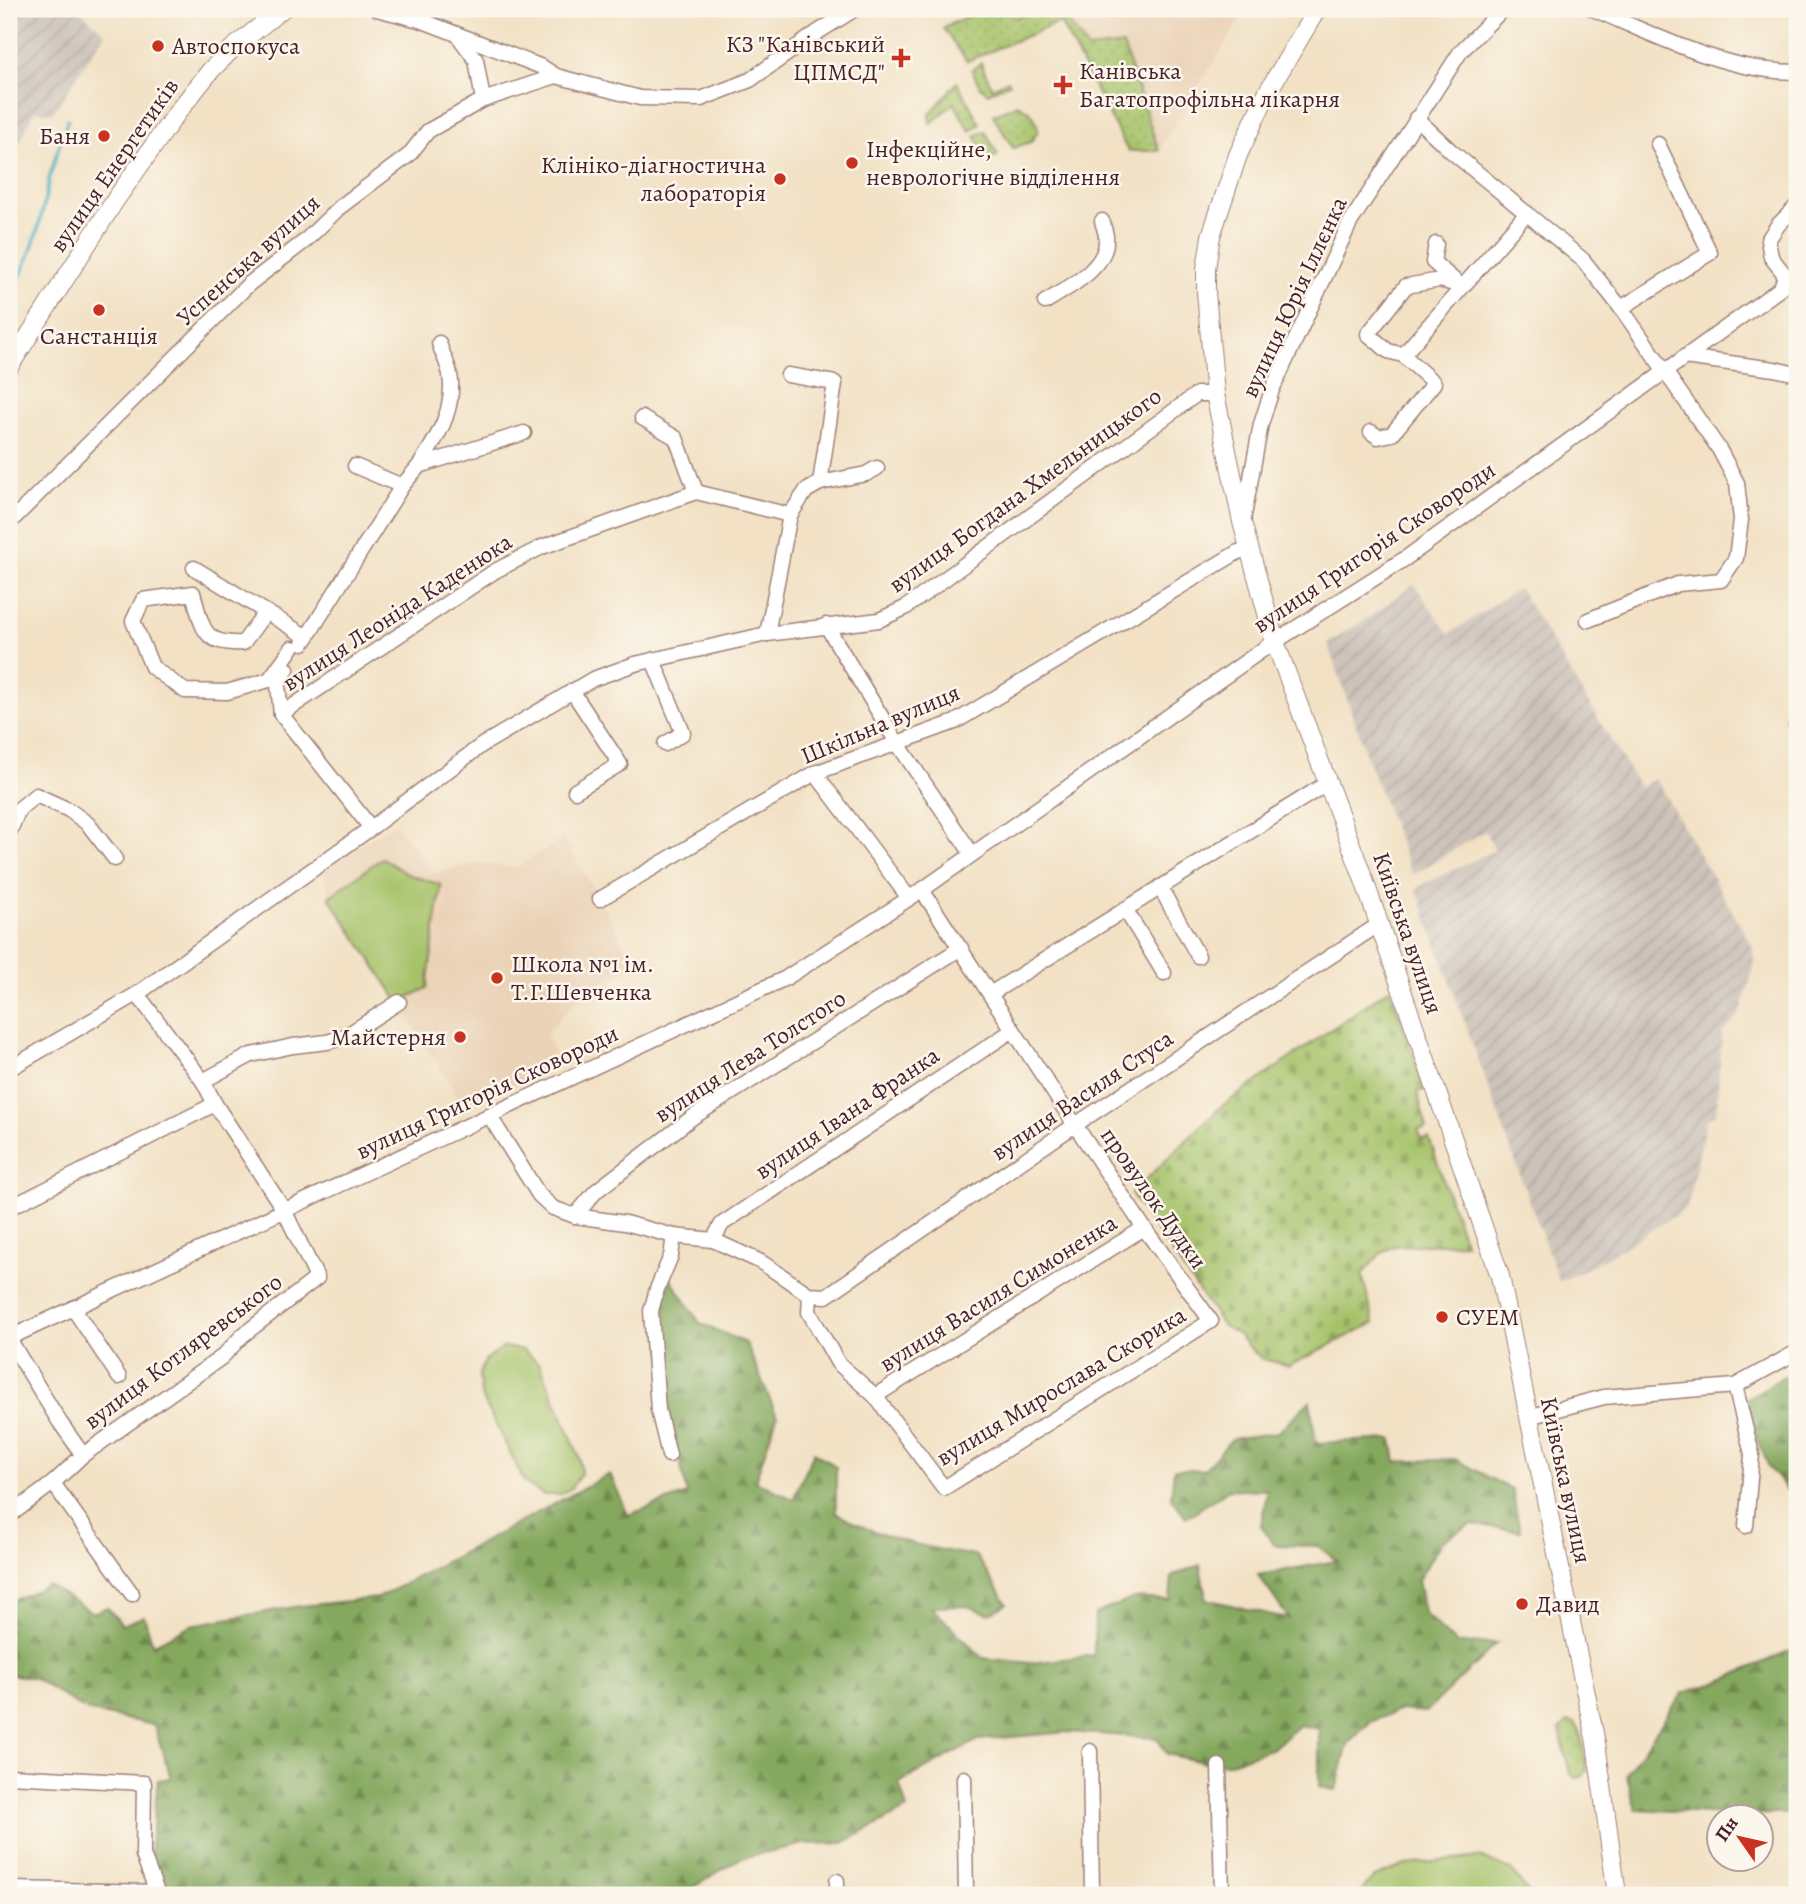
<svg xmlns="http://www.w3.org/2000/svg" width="1806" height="1904" viewBox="0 0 1806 1904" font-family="Alegreya,serif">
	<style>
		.built { fill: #ebd3b8 }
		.industrial { fill: url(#industrial-furrows) }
		.grass { fill: url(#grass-dots); stroke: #78704a; stroke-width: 2 }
		.forest { fill: url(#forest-firs); stroke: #676444; stroke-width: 2 }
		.cemetery { fill: url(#cemetery-stones); stroke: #78704a; stroke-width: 2 }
		.pitch { fill: #a6c269; stroke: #78704a; stroke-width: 2 }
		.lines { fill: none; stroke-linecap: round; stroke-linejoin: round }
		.stream { stroke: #41acbf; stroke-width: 3.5 }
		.minor-casing { stroke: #9e8078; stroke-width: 17 }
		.major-casing { stroke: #9e8078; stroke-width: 20 }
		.minor { stroke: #fff; stroke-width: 14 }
		.major { stroke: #fff; stroke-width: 18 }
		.poi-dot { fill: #c8321e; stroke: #fbf7ec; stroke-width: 2.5 }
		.labels { text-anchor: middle; stroke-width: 5; stroke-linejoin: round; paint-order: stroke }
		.poi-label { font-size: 24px; fill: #4a1f2b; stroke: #fbf7ec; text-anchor: start }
		.street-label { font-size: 24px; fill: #4a1f2b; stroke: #fbf7ec }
	</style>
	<defs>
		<pattern id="industrial-furrows" width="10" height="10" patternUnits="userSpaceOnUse" patternTransform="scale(1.75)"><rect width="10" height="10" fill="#ccc2b9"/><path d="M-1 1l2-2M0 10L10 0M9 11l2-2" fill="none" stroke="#b1a69f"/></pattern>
		<pattern id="grass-dots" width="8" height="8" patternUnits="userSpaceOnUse" patternTransform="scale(1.75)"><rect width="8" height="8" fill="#a6c269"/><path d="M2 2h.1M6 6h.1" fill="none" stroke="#90a65b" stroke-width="1.8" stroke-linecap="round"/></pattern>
		<pattern id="forest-firs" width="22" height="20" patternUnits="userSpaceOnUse" patternTransform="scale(1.75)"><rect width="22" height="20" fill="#84a85d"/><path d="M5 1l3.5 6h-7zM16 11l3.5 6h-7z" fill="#6e884d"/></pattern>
		<pattern id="cemetery-stones" width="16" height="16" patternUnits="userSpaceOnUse" patternTransform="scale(1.75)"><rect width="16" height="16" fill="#a6c269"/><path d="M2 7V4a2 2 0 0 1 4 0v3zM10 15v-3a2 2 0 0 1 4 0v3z" fill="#90a65b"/></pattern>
	</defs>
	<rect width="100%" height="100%" fill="#fbf7ec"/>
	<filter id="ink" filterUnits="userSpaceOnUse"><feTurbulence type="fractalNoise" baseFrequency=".0143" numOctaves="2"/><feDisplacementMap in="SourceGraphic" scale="14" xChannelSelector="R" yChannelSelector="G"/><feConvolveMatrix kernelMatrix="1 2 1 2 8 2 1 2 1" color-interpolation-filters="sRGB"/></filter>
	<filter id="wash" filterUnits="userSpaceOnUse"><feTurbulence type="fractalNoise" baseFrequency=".00686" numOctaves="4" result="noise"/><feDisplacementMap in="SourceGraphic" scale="28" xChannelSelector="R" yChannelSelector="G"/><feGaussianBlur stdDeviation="1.57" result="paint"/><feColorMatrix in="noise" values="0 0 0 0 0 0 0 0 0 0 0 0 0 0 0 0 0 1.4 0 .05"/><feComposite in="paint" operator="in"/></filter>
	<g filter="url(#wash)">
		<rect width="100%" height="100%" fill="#f2e1c4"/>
		<g class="built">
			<path d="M1096,9H1246L1159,151H1128L1063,23Z"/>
			<path d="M394,823L435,872L474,864L518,867L563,838L600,899L634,964L578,999L547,1033L557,1064L465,1109L399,1002L329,897L324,871Z"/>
		</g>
		<g class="industrial">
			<path d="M9,9H78L105,33L53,113L35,111L9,163Z"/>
			<path d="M1414,584L1449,634L1519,588L1640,788L1655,778L1753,947L1754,966L1740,1014L1722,1033L1716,1115L1706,1119L1687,1208L1596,1264L1559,1282L1416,888L1495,850L1485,831L1412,875L1370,766L1328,643L1371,616Z"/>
		</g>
		<g class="grass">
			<path d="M982,9H1012L1016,18L1034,9H1059L1088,49L1123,45L1159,151H1128L1060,22L967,61L943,28Z"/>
			<path d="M981,63L992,88L1008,80L1010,83L988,93L980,87L972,70Z"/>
			<path d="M957,82L980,124L970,131L954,103L930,124V114Z"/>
			<path d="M1017,104C1029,109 1037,117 1038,131L1031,142L1013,148L993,115Z"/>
			<path d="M985,131L998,155L988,160L975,136Z"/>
			<path d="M1568,1722L1575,1723L1580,1731L1587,1771L1582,1777L1576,1778L1570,1774L1560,1730Z"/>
		</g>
		<g class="forest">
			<path d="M671,1279L700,1323L746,1343L777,1416L755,1481L793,1499L814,1452L836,1467V1513C879,1538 927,1548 976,1556L1007,1604L989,1614L967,1606L931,1607L983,1658L1031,1663L1094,1655L1095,1614L1134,1598L1170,1600L1172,1576L1200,1565L1206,1599L1289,1619L1258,1575L1337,1561L1318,1546L1274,1545L1261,1526L1267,1490L1229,1489L1186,1518L1171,1497L1174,1469L1204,1470L1232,1439L1278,1432L1310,1401L1316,1443L1392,1439L1396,1462L1455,1459L1512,1490L1520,1531L1471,1524L1442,1541L1418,1580L1424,1613L1456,1644L1497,1643L1426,1712L1400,1710L1370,1722L1348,1744L1336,1790L1319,1787V1729L1300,1725L1273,1748L1228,1763L1211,1764L1167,1754L1157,1738L1068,1732L978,1740L899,1783L907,1809L843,1843L804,1844L741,1858L692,1888L670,1895H168L150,1854L158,1780L171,1778L154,1725L87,1711L34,1678L9,1674V1599L15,1600L48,1585L93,1613L107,1607L122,1625L144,1616L153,1645L191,1625L300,1606L378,1598L610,1474L628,1515L687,1494L668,1405L659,1313Z"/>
			<path d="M1797,1369V1502L1769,1468L1743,1401Z"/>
			<path d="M1797,1647V1813L1747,1815L1636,1809L1626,1774L1683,1693L1721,1681Z"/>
		</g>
		<path class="cemetery" d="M1390,988L1425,1090L1417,1092L1427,1128L1418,1130L1421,1139L1429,1138L1465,1243L1395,1246L1382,1252L1362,1274L1374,1323L1289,1366L1260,1358L1236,1333L1223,1326L1131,1194L1222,1106Z"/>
		<g class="pitch">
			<path d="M382,858L407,874L441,885L427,988L399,1002L329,897Z"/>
			<path d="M504,1347L523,1350L540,1364L579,1456L581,1474L571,1488L560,1495H544L525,1483L481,1395L479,1375L486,1359Z"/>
			<path d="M1479,1857L1511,1870L1527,1891L1528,1895H1358L1374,1877L1405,1865Z"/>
		</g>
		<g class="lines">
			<path class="stream" d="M15,285C35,251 42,214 50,176C55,157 62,138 68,119"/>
		</g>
	</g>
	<g filter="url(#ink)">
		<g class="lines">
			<defs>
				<g id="minor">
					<path d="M377,9L423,21L542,67L556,76L640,98L701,99L750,80L818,32L855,9"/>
					<path d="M1593,9C1657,36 1726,72 1797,72"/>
					<path d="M483,100L556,76"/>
					<path d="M1416,118L1451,151L1583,260L1621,308L1719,449L1737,483L1741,520L1736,558L1721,580L1678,584L1588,620"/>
					<path d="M1045,302C1067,288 1109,268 1106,237C1106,232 1103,226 1102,221"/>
					<path d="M1621,308L1710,253L1658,144"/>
					<path d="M1403,355L1527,213"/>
					<path d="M1684,357L1774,369L1797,374"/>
					<path d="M788,375L835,383L820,483"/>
					<path d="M642,418L676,438L696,492"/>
					<path d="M1371,432L1378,437L1392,434L1434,383L1403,355L1388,351L1368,334L1406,286L1440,280L1461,286L1433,262L1436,244"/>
					<path d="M355,466L402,486"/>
					<path d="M419,466C437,438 456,409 450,374C448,364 442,353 439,343"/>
					<path d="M696,492L790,515"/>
					<path d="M1243,521L1261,424L1272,390L1350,223L1461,51L1503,9"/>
					<path d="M9,523L249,284L305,241L340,207L409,155L428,131L483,100L476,60L459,37"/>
					<path d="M194,568L307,637L303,643"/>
					<path d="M265,613L243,643C201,645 203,627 193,593L143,600L133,621L152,667L185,691L227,692L269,680L292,648"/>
					<path d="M826,625L896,741L972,854"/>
					<path d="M767,634L790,515L806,491L820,483L866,474L877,468"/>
					<path d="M307,637L402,486L419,466L524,433"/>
					<path d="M653,660L683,733L665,744"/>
					<path d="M572,691L620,764L575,791"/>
					<path d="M281,714L495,571L542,547L696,492"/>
					<path d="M281,714L278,685L287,669"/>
					<path d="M281,714L371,828"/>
					<path d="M1796,725H1797"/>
					<path d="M815,773L909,898"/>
					<path d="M9,833L19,809L36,795L69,810L88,824L115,859"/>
					<path d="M1160,887L1198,956"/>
					<path d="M600,899L815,773L955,722L1238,552L1250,549"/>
					<path d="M1125,909L1164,973"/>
					<path d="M990,994L1329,782"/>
					<path d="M9,1069L137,994L371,828L482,745L593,679L635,664L767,634L879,620L905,608L1197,394H1215"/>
					<path d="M203,1081L251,1055L293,1046L327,1042L344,1037L399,1002"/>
					<path d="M489,1115L539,1195L553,1208L575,1216L625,1223L674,1236L713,1240L761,1262L810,1295L809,1312L838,1363L875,1396L944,1488L1211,1321L1144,1228L1075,1125L922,890"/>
					<path d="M9,1208L215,1104"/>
					<path d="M575,1216L596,1191L693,1117L961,948"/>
					<path d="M713,1240L722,1224L1013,1030"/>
					<path d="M810,1295L826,1296L1075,1125L1378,925"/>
					<path d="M73,1308L119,1377"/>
					<path d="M9,1338L786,978L922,890L1265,648L1406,558L1781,288L1785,275L1771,257L1768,240L1778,225L1797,206"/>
					<path d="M9,1339L59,1421L83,1455"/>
					<path d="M1735,1386L1752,1454L1746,1526"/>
					<path d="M875,1396L1144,1228"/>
					<path d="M1528,1417L1604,1397L1735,1386L1797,1352"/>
					<path d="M669,1455L658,1410L651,1311L657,1289L671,1256L674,1236"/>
					<path d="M53,1483L132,1594"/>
					<path d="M9,1516L53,1483L83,1455L222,1357L243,1335L317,1278L284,1210L215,1104L203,1081L137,994"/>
					<path d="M1090,1751L1092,1895"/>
					<path d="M1219,1766L1222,1895"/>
					<path d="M9,1776L144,1783L143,1855L158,1895"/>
					<path d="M964,1778L966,1895"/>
					<path d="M9,1889L156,1892"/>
					<path d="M837,1895V1881"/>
				</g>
				<g id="major">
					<path d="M1317,9L1267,93L1238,155L1211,236L1206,269V292L1215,394L1242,522L1275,642L1363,877L1500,1276L1596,1743L1617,1895"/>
					<path d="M9,367L116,199L176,114L211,70L232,49L282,9"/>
				</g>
			</defs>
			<use href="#minor" class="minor-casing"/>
			<use href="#major" class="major-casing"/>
			<use href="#minor" class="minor"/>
			<use href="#major" class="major"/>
		</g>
	</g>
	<g class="poi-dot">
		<circle cx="158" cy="46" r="7"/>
		<path d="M897.5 47.5h7v7h7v7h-7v7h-7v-7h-7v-7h7z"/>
		<path d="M1059.5 74.5h7v7h7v7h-7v7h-7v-7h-7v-7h7z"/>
		<circle cx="104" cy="136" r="7"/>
		<circle cx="852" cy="163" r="7"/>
		<circle cx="780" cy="179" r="7"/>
		<circle cx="99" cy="310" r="7"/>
		<circle cx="497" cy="978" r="7"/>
		<circle cx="460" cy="1037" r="7"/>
		<circle cx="1442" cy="1317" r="7"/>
		<circle cx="1522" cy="1604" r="7"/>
	</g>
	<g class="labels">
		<g class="poi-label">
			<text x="885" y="52" text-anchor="end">КЗ "Канівський<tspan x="885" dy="28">ЦПМСД"</tspan></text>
			<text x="172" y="54">Автоспокуса</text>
			<text x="1079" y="79">Канівська<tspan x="1079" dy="28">Багатопрофільна лікарня</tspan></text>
			<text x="90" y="144" text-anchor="end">Баня</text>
			<text x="866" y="157">Інфекційне,<tspan x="866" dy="28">неврологічне відділення</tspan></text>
			<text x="766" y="173" text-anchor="end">Клініко-діагностична<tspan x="766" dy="28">лабораторія</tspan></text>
			<text x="99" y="344" text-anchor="middle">Санстанція</text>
			<text x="511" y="972">Школа №1 ім.<tspan x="511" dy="28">Т.Г.Шевченка</tspan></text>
			<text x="446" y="1045" text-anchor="end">Майстерня</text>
			<text x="1456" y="1325">СУЕМ</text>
			<text x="1536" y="1612">Давид</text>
		</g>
		<g class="street-label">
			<text transform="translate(114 165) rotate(-55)" y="8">вулиця Енергетиків</text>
			<text transform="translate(248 260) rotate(-42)" y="8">Успенська вулиця</text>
			<text transform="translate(1294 297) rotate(-65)" y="8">вулиця Юрія Іллєнка</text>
			<text transform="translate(1025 490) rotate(-36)" y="8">вулиця Богдана Хмельницького</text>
			<text transform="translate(1374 547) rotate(-34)" y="8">вулиця Григорія Сковороди</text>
			<text transform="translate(397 612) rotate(-33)" y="8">вулиця Леоніда Каденюка</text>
			<text transform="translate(880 724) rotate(-23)" y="8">Шкільна вулиця</text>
			<text transform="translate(1408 933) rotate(71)" y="8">Київська вулиця</text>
			<text transform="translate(750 1056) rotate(-33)" y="8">вулиця Лева Толстого</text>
			<text transform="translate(487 1092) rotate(-25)" y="8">вулиця Григорія Сковороди</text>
			<text transform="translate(1082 1095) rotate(-34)" y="8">вулиця Василя Стуса</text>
			<text transform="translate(847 1113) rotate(-34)" y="8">вулиця Івана Франка</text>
			<text transform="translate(1154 1198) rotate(55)" y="8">провулок Дудки</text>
			<text transform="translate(998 1293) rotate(-32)" y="8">вулиця Василя Симоненка</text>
			<text transform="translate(183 1351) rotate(-37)" y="8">вулиця Котляревського</text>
			<text transform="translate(1061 1386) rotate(-31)" y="8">вулиця Мирослава Скорика</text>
			<text transform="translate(1566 1480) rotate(78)" y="8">Київська вулиця</text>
		</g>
	</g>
	<rect width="1806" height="1904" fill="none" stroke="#fbf7ec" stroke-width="35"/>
	<g transform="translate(1740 1838) rotate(304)"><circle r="33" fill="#fbf7ec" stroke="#b4a19f" stroke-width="2"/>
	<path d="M0-5L12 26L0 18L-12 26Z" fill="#c8321e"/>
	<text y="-10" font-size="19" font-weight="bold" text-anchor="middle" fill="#4a1f2b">Пн</text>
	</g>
</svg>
